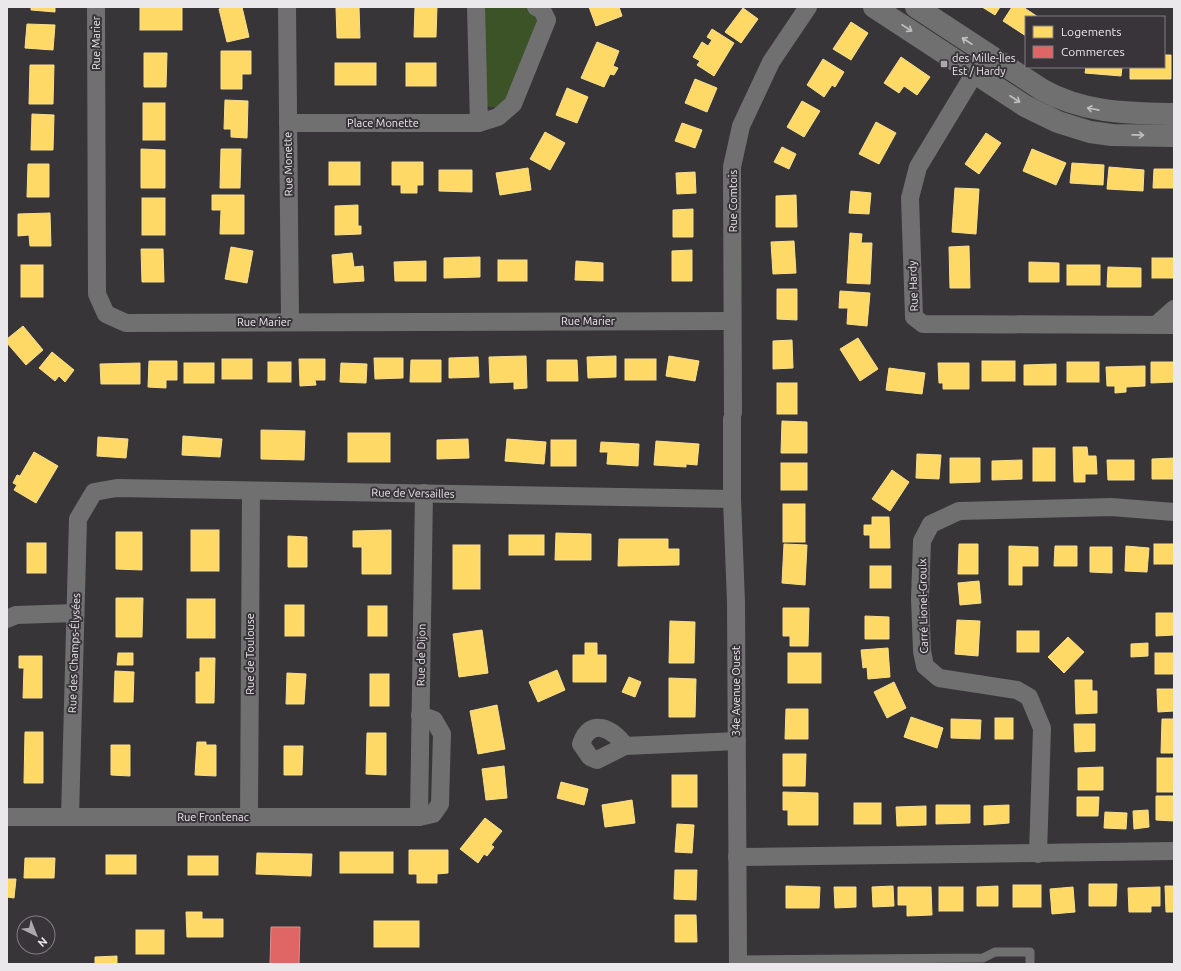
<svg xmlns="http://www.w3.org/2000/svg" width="1181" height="971" viewBox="0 0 1181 971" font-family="Ubuntu,sans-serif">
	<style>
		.green { fill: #3c5227 }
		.homes { fill: #ffd966; stroke: #f9de8e }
		.shops { fill: #e06666; stroke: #e38d8e }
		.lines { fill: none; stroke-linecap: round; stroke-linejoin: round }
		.service { stroke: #717070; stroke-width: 9 }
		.minor { stroke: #717070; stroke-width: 18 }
		.tertiary { stroke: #717070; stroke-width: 22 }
		.oneway { stroke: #c0bec0 }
		.poi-dot { fill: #aca9ac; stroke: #383439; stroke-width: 1.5 }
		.labels { text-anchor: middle; stroke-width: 4; stroke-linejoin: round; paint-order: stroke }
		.street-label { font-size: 11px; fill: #ebe8eb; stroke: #383439 }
		.poi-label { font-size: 11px; fill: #ebe8eb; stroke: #383439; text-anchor: start }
	</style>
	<rect width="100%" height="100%" fill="#373538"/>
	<path class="green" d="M481,7H525L538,18L508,100C500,107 496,109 486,106Z"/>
	<g class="homes">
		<path d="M31,7H55V12L31,10Z"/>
		<rect x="140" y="7" width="42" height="23"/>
		<path d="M226,7H242L249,37L227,42L219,9Z"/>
		<path d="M359,7L360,38H337L336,8Z"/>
		<path d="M415,7H437L436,37H414Z"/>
		<path d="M589,7H619L622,16L596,26Z"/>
		<path d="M982,7H1000L995,15Z"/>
		<path d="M1012,7H1023L1038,17H1026V36L1003,21Z"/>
		<path d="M743,8L758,19L741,43L725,32Z"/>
		<path d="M851,22L868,33L851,60L833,49Z"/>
		<path d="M27,24L55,25L53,50L25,48Z"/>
		<path d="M712,29L734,43L714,76L697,65L700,61L693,57L702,42L708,46L712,40L707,37Z"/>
		<path d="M597,42L619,51L613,66L618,68L614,75L610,74L604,87L581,78Z"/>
		<path d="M221,51H251V74H242V89H221Z"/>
		<path d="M144,53H167L166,87H144Z"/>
		<path d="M1164,55H1171V79H1130V67H1164Z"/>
		<path d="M901,57L930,77L917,95L904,86L899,93L884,83Z"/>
		<path d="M823,59L844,72L835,87L832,85L824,97L807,85Z"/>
		<rect x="335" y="63" width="41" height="22"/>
		<rect x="406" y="63" width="30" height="23"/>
		<path d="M30,65H54L53,104H29Z"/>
		<path d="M1086,67H1122L1121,76L1085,73Z"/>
		<path d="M695,79L717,88L707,112L685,103Z"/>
		<path d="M567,88L588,97L577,123L556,115Z"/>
		<path d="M225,100L248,101L247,138L231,137V129H224Z"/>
		<path d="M802,101L820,111L804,137L787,127Z"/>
		<rect x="143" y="103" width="22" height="37"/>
		<path d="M32,114L54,115L53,150H31Z"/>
		<path d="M876,122L896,133L879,164L859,154Z"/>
		<path d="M682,123L702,130L695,148L675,141Z"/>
		<path d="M545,132L565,143L550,170L530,159Z"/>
		<path d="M986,133L1001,143L979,174L965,164Z"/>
		<path d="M782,147L796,154L789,169L774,162Z"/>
		<path d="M141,149L165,150V188H141Z"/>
		<path d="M221,149H241L240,188H220Z"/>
		<path d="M1032,149L1066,163L1056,185L1023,171Z"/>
		<rect x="329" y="162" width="31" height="23"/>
		<path d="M392,162H423V185H417V193H401V185H392Z"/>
		<path d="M1072,163L1104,165L1103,185L1070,183Z"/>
		<path d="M28,164H49V197H27Z"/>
		<path d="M1109,167L1144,170L1143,191L1107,189Z"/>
		<path d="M528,168L531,190L500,195L496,173Z"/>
		<path d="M1154,169H1174V188H1153Z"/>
		<path d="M439,170H472V192L439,191Z"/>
		<path d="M695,172L696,193L677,194L676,173Z"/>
		<path d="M955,188L979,189L976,234L952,232Z"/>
		<path d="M851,191L871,193L869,214L849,213Z"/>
		<path d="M212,195H244V234H220L221,210H212Z"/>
		<path d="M796,195L797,227H776V196Z"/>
		<rect x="142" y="198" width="23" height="37"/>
		<path d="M358,205V226H361V234L335,235V206Z"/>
		<path d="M693,209V237H673V210Z"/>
		<path d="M50,213L51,246H30L29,235L18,236V214Z"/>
		<path d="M850,233L862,234L861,243H872L870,284L847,283Z"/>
		<path d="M794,241L796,273L773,274L771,242Z"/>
		<path d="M969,246L970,288H950L949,247Z"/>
		<path d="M231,247L253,251L247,283L225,279Z"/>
		<path d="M141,249H163L164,282H142Z"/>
		<path d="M692,250V281H672V251Z"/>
		<path d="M352,253L354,267L363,266L364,281L334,283L332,255Z"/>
		<path d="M480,257V277L444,278V258Z"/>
		<rect x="1152" y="258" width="22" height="20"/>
		<rect x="498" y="260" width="29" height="21"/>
		<path d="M426,261V281H395L394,262Z"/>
		<path d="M576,261L603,263V281L575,280Z"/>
		<path d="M1029,262L1059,263V282H1029Z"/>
		<rect x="21" y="265" width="22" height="32"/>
		<rect x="1067" y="265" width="33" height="20"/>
		<path d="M1108,267L1141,268V287H1107Z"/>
		<path d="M777,289H797V320L777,319Z"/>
		<path d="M840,291L870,293L867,326L847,324L848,308H839Z"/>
		<path d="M23,326L43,350L26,365L7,343V339Z"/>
		<path d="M858,338L878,369L860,381L840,349Z"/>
		<path d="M792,340L793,368L773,369V341Z"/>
		<path d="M52,352L74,370L65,382L59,376L55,381L39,368Z"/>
		<path d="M526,356L527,388L514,389V382L490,383L489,357Z"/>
		<path d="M616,356V377L588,378L587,357Z"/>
		<path d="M669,356L699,361L695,381L666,376Z"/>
		<path d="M478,357L479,377L449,378V358Z"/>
		<path d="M374,358H403V378L375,379Z"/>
		<rect x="222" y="359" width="30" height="20"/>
		<path d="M299,359H325V380H315L316,385L300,386Z"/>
		<rect x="625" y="359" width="31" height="21"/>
		<path d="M411,360H441V382H410Z"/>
		<path d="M547,360H577L578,381H547Z"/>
		<path d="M149,361H177V380H166V388L148,387Z"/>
		<rect x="982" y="361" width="33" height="20"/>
		<rect x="268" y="362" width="23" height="20"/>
		<rect x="1067" y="362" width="32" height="20"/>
		<path d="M1151,362H1174V382L1151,383Z"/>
		<path d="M140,363V384H101L100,364Z"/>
		<rect x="184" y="363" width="30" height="20"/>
		<path d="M341,363L367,364L366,383L340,382Z"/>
		<path d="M938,363H969V389H943V383H939Z"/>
		<path d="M1056,364V385H1024V365Z"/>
		<path d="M1145,366V386L1126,387V392L1115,393V386H1107L1106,367Z"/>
		<path d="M889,368L925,373L922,394L886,390Z"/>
		<rect x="777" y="383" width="20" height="31"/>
		<path d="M782,421L807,422V453H781Z"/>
		<path d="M261,430L305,431L304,460L261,459Z"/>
		<rect x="348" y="433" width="42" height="29"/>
		<path d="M183,436L222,439L220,457L182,455Z"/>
		<path d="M98,437L128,439L126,458L97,456Z"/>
		<path d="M468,439L469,458L437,459V440Z"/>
		<path d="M507,439L546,442L544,464L505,461Z"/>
		<rect x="551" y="440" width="25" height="26"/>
		<path d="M656,441L699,444L697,465L686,464V467L654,465Z"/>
		<path d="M601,442L639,444L638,466L607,464L608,452H600Z"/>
		<path d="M1073,447H1087L1088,456H1096L1097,474H1085V482H1074Z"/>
		<rect x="1033" y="448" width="22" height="33"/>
		<path d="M34,452L58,466L36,503L14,490L17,485L13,483L17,475L20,476Z"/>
		<path d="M917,454L941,455L939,479L916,478Z"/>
		<path d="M950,458H980V482L950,483Z"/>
		<path d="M1174,458V479H1152V459Z"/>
		<path d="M1022,460V479L992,480V461Z"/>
		<path d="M1107,460H1134V480H1108Z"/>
		<rect x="781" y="463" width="26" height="27"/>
		<path d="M892,470L909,482L890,511L872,499Z"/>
		<rect x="783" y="504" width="22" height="38"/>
		<path d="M872,517H889L890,548H870V535H864V525H872Z"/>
		<rect x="191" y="530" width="28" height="41"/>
		<path d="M391,530V574H362V547H353V531Z"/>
		<path d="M116,532H142V570L116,569Z"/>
		<path d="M556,533L591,534V560H555Z"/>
		<rect x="509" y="535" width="35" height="20"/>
		<path d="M288,536L307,537V567H288Z"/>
		<path d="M619,539H668V549H679V565L618,566Z"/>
		<rect x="27" y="543" width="19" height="30"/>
		<path d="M784,544L807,545L805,585L782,583Z"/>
		<path d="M959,544H978V574H958Z"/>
		<rect x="1154" y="544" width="20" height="20"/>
		<rect x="453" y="545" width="27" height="44"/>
		<path d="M1009,546L1038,547V566H1022V585H1009Z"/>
		<path d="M1055,546H1077V566H1054Z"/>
		<path d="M1126,546L1149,548L1147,572L1125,571Z"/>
		<path d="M1090,547H1112V573L1090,572Z"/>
		<rect x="870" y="566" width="21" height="22"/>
		<path d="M979,581L981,603L960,605L958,583Z"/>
		<path d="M116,598H143L142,637H116Z"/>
		<rect x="187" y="599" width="28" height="39"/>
		<rect x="285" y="605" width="19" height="31"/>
		<rect x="368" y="606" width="19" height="30"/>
		<path d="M783,608H809L808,646H790V636H783Z"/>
		<path d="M1156,613H1174V635L1156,636Z"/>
		<path d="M865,616L889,617V639H865Z"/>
		<path d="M957,620L980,621L978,656L955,654Z"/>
		<path d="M670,621L695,622L694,663H669Z"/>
		<path d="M482,630L488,673L459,677L453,634Z"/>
		<rect x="1017" y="631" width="22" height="21"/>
		<path d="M1068,637L1084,652L1064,673L1048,657Z"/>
		<path d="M585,643H597V655H606V682H573V655H585Z"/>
		<path d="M1148,643V656L1131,657V644Z"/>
		<path d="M888,648L890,677L868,679L867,667L863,668L861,650Z"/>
		<path d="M118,653H133V665H117Z"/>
		<rect x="788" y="653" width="33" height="30"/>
		<rect x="1155" y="653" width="19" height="21"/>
		<path d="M19,656H42V698H23L24,668H19Z"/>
		<path d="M200,658H215L214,703H196V672H200Z"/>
		<path d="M557,670L565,690L538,702L529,682Z"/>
		<path d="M115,671L134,672L133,702H114Z"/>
		<path d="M287,673L306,674L304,704H286Z"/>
		<rect x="370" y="674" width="19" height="32"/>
		<path d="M629,677L641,682L635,697L622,692Z"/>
		<path d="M669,678L696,679L695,717H669Z"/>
		<path d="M1075,680H1092V691H1097V713L1076,714Z"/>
		<path d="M894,682L906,708L887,718L874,692Z"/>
		<path d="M1157,689H1174V711L1158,712Z"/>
		<path d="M497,705L505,749L478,754L470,711Z"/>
		<path d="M786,709H808V739H785Z"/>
		<path d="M911,717L943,728L937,748L904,737Z"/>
		<rect x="995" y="718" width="18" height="21"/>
		<path d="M951,719L981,720L980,739L951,738Z"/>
		<path d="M1162,719H1174V753H1161Z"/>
		<path d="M1074,724H1095V751L1075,752Z"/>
		<path d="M25,732H43V783H24Z"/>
		<path d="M367,733H386V775L366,774Z"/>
		<path d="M197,742H206V745H216V776L195,775Z"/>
		<path d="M111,745H130V776L111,775Z"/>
		<path d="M284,746H303L302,775H284Z"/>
		<path d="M783,754H806L805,786H783Z"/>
		<rect x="1157" y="758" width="17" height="34"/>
		<path d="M504,766L507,798L486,800L482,769Z"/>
		<path d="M1103,767V790H1078V768Z"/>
		<rect x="672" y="775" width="25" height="32"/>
		<path d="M561,782L588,789L584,805L557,798Z"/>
		<path d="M783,792L818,793V825H788V810H783Z"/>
		<path d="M1156,796H1174V821L1156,820Z"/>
		<path d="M1077,797H1099L1098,816H1077Z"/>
		<path d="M632,800L635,823L605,827L602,805Z"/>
		<rect x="854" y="803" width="27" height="21"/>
		<path d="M936,805H970V823L936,824Z"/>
		<path d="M1009,805V823L984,825V806Z"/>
		<path d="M926,806V825L897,826L896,807Z"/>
		<path d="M1148,810L1149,827L1134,829L1133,811Z"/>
		<path d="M1105,812L1127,813L1126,829L1104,828Z"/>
		<path d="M485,818L502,831L491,845L494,847L487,856L484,854L478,863L460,849Z"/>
		<path d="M677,824L694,825L692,853L675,852Z"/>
		<path d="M409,850H448V873L437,874V883H417V874H409Z"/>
		<rect x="340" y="852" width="53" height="21"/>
		<path d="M257,853L312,854L311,876L256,874Z"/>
		<rect x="106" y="855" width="30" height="19"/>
		<rect x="188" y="856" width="30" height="19"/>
		<path d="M25,858H55L54,878H24Z"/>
		<path d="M675,870H697L696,900L674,899Z"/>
		<path d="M7,879H16L14,898L7,897Z"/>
		<path d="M1089,884H1117L1116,906H1089Z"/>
		<rect x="1013" y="885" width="28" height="22"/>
		<path d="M786,886L820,887L819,908H786Z"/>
		<path d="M893,886L894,906L873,907L872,887Z"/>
		<path d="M998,886V906H977V887Z"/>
		<path d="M1165,886H1174V912H1166Z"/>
		<path d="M834,887H856V907L835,908Z"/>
		<path d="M898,887H931L932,915L907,916V905H898Z"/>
		<rect x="939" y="887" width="24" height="24"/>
		<path d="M1073,887L1075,912L1052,914L1050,889Z"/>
		<path d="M1160,887V906H1151V912H1129L1128,888Z"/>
		<path d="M186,912H202V919H223V937H187Z"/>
		<path d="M675,915H696L697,942H675Z"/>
		<rect x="374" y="921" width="45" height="26"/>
		<rect x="136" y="930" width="28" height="24"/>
		<path d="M117,956V964H95V957Z"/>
	</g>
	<path class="shops" d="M271,927H300L299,964H270Z"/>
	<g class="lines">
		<path class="service" d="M738,960L983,958L995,952H1030V964"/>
		<g class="minor">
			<path d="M96,7L97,294L106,314L126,323L732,321"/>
			<path d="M287,7L290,321"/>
			<path d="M476,7L479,123"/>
			<path d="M982,61L918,167L910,198L914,317L923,324L1174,325"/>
			<path d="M288,123H479L498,117L513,104L547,20L542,10L536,7"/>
			<path d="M1156,325L1174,309"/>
			<path d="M733,413L732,167L741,126L771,62L808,7"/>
			<path d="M732,419V499L736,602L738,964"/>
			<path d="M7,619L16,615L75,613"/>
			<path d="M625,746C613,729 590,716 581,744L590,757L597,760L625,746L737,741"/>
			<path d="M7,817H419L433,814L440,804L442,734L434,720L420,715"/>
			<path d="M70,817L78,519L94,492L117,488L732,499"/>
			<path d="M249,817L251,491"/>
			<path d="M419,817L424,493"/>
			<path d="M1038,854L1042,728L1029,697L1017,690L939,678L925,666L922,651L920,599L922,541L931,524L959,511L1111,507L1174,512"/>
			<path d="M737,857L1174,851"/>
		</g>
		<g class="tertiary">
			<path d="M874,7L1025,106L1058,122L1090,132L1112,135L1174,136"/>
			<path d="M916,7L1041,89C1083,113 1127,113 1174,114"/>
		</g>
	</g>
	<defs><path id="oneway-shaft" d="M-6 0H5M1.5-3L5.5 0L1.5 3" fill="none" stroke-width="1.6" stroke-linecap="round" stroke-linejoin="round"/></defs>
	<g class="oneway">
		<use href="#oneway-shaft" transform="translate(907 28) rotate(33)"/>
		<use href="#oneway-shaft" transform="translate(967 41) rotate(-147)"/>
		<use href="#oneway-shaft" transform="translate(1015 99) rotate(33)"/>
		<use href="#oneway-shaft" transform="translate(1093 109) rotate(-169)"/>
		<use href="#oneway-shaft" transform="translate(1138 135) rotate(1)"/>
	</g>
	<rect class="poi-dot" x="940" y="60" width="8" height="8" rx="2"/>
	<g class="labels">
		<g class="street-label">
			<text transform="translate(96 43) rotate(-90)" y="4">Rue Marier</text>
			<text x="383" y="127">Place Monette</text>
			<text transform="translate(288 164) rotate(-91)" y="4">Rue Monette</text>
			<text transform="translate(733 201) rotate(-90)" y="4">Rue Comtois</text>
			<text transform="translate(913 286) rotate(-92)" y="4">Rue Hardy</text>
			<text x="588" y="325">Rue Marier</text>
			<text x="264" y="326">Rue Marier</text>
			<text transform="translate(413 493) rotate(1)" y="4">Rue de Versailles</text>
			<text transform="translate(923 606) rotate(-91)" y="4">Carré Lionel-Groulx</text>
			<text transform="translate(74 653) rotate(-88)" y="4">Rue des Champs-Élysées</text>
			<text transform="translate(250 654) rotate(-90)" y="4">Rue de Toulouse</text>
			<text transform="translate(421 655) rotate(-89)" y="4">Rue de Dijon</text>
			<text transform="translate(736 691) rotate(-90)" y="4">34e Avenue Ouest</text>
			<text x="213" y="821">Rue Frontenac</text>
		</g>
		<g class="poi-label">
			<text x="952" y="62">des Mille-Îles<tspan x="952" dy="13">Est / Hardy</tspan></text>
		</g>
	</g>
	<rect width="1181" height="971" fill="none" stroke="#ebe8eb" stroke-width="16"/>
	<rect x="1025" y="16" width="140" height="52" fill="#383439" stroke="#807c80"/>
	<rect x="1033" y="26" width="20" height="12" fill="#ffd966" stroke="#807c80"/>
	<text x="1061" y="36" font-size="12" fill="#ebe8eb">Logements</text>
	<rect x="1033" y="46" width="20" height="12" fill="#e06666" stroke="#807c80"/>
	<text x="1061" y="56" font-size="12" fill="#ebe8eb">Commerces</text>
	<g transform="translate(36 935) rotate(137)"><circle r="19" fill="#383439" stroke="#807c80"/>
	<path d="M0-3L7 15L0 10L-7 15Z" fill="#aca9ac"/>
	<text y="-6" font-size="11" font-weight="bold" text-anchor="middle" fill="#ebe8eb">N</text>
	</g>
</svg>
